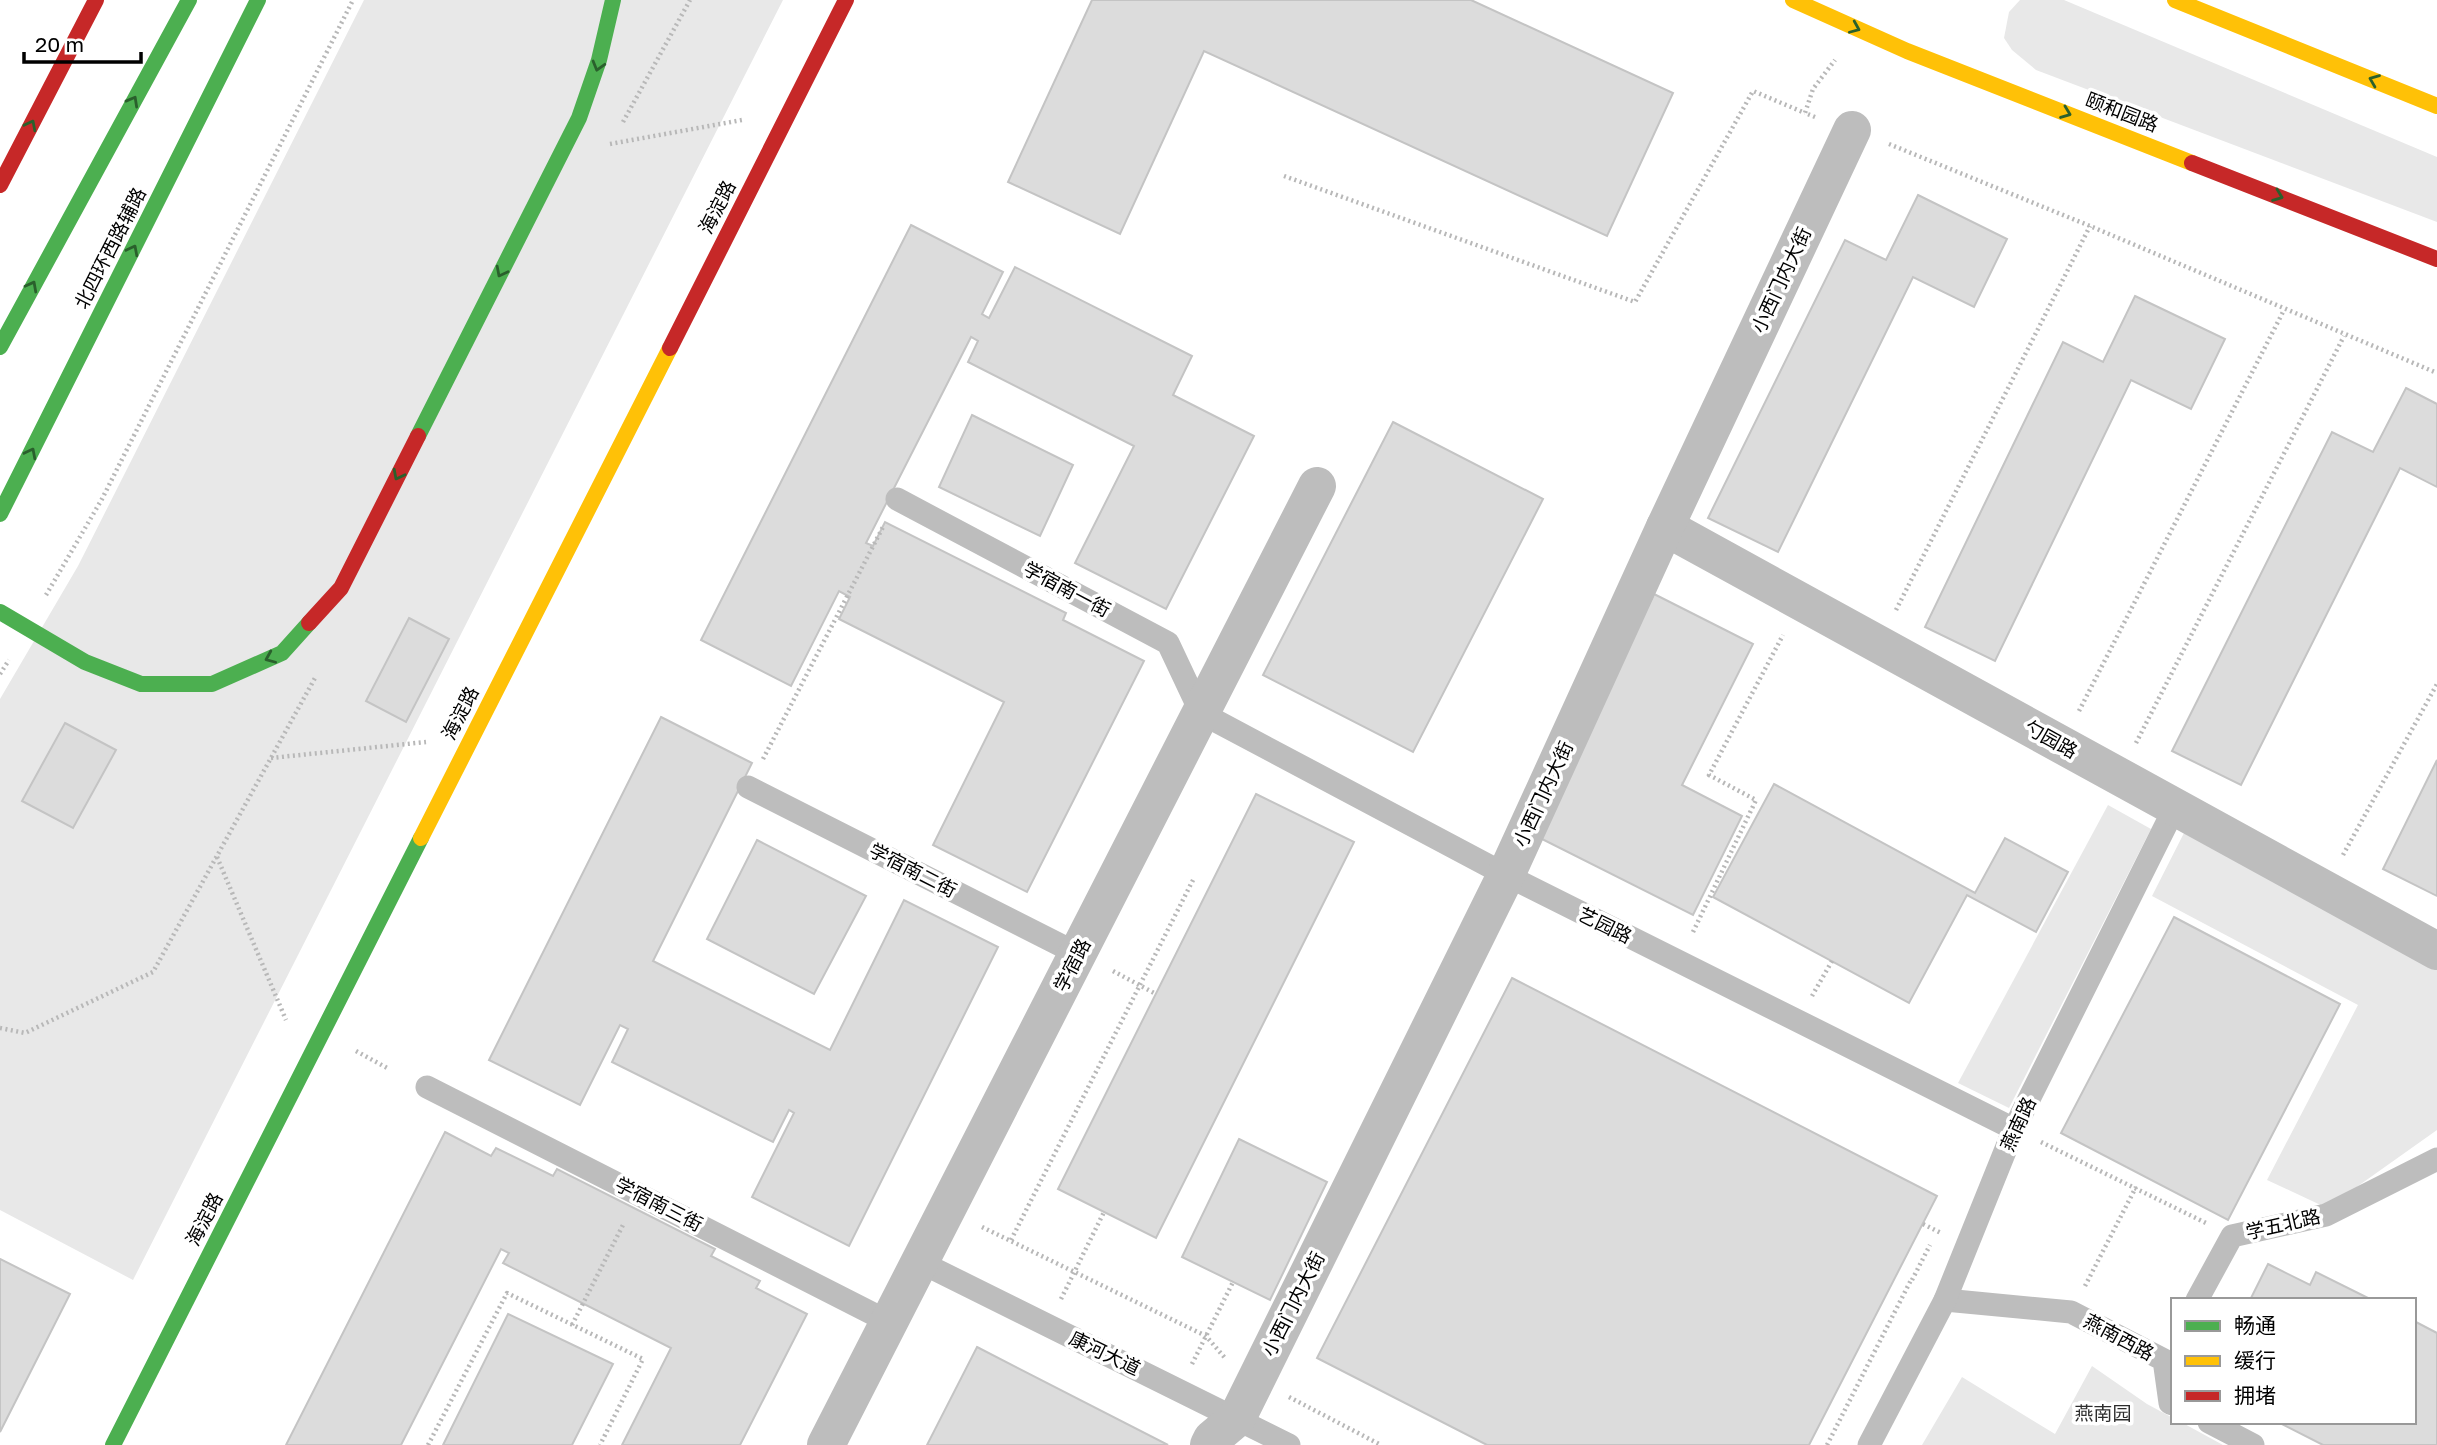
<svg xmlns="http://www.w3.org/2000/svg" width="2437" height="1445" viewBox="0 0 2437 1445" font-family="'Golos Text','Noto Sans SC',sans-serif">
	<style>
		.green { fill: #e8e8e8 }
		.building { fill: #dcdcdc; stroke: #c4c4c4; stroke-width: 2 }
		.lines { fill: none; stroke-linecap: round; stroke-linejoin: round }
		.path { stroke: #b8b8b8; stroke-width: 4.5; stroke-dasharray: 2 3.5; stroke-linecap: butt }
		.lane { stroke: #bdbdbd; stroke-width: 23 }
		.street { stroke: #bdbdbd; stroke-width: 38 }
		.fast { stroke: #4caf50; stroke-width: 16 }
		.slow { stroke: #ffc107; stroke-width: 16 }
		.jam { stroke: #c62828; stroke-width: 16 }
		.oneway { stroke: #2a602c }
		.labels { text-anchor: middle; stroke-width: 7; stroke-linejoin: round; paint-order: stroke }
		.street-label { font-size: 19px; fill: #000; stroke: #fff }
		.park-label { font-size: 19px; fill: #2d2d2d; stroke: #fff }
	</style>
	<rect width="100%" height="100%" fill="#fff"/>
	<g class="green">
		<path d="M364,0H783L133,1280L0,1210V699L78,566Z"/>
		<path d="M2020,0H2064L2437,157V222L2036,70L2012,50L2004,38L2009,12Z"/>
		<path d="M2108,805L2151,829L2009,1108L1958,1083Z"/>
		<path d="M2185,831L2437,966V1130L2327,1208L2267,1180L2358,1005L2152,896Z"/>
		<path d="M2092,1366L2147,1404L2173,1418V1422H2181L2223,1445H1922L1962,1377L2055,1434Z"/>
	</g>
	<g class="building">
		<path d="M1092,0H1471L1673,93L1607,236L1204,51L1120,234L1008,182Z"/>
		<path d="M1918,195L2007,239L1974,307L1913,277L1778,552L1708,518L1845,240L1886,260Z"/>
		<path d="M911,225L1003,272L982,314L989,318L1015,267L1192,356L1173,395L1254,436L1166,609L1075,563L1134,446L968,362L978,341L971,337L866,543L873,546L885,522L1066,613L1063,620L1144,661L1027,892L933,845L1004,702L839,619L850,597L839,591L791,686L701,640Z"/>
		<path d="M2135,296L2225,339L2191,409L2131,380L1995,661L1925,627L2063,342L2103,362Z"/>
		<path d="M2406,388L2437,404V487L2400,468L2241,785L2172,751L2332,432L2373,452Z"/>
		<path d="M972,415L1073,465L1040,536L939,487Z"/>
		<path d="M1393,422L1543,499L1413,752L1263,675Z"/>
		<path d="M1654,594L1753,644L1682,785L1742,816L1693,915L1532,834Z"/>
		<path d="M409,618L449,639L406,722L366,701Z"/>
		<path d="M661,717L752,763L653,961L830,1050L904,900L998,947L849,1246L752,1197L794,1113L789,1110L773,1142L612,1062L628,1029L620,1025L580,1105L489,1060Z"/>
		<path d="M65,723L116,750L73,828L22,801Z"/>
		<path d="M2437,760V896L2383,869Z"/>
		<path d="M1774,784L1975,893L2005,838L2068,872L2036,932L1967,895L1909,1003L1713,897Z"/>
		<path d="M1256,794L1354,842L1156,1238L1058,1189Z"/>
		<path d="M757,840L866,896L814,994L707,939Z"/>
		<path d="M2174,917L2340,1004L2228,1220L2061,1133Z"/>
		<path d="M1512,978L1937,1196L1809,1445H1487L1317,1358Z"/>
		<path d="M445,1132L491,1156L496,1148L553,1176L557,1169L715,1249L711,1256L760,1281L756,1288L807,1314L740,1445H622L671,1348L503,1263L509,1253L501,1249L401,1445H286Z"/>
		<path d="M1239,1139L1327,1182L1270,1300L1182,1257Z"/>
		<path d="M0,1259L70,1294L0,1432Z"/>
		<path d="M2268,1264L2310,1285L2316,1272L2372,1300H2250Z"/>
		<path d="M508,1314L613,1364L572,1445H443Z"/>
		<path d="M2414,1321L2437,1333V1445H2323L2278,1422H2414Z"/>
		<path d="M977,1347L1168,1445H927Z"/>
	</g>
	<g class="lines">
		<g class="path">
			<path d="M1815,117L1805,113L1813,89L1835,60"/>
			<path d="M623,122L690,0"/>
			<path d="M610,144L742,120"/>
			<path d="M1889,144L2090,226L2437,373"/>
			<path d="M1284,176L1635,302L1753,91L1805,113"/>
			<path d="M46,595L102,499L353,0"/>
			<path d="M1896,610L2090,226"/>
			<path d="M0,674L9,660"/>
			<path d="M2079,711L2284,310"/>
			<path d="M2136,743L2344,336"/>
			<path d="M271,758L426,742"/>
			<path d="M763,759L884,525"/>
			<path d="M2343,855L2437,684"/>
			<path d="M217,857L286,1020"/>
			<path d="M1693,932L1756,800L1709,775L1783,635"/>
			<path d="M1113,971L1156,994"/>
			<path d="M1812,996L1832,961"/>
			<path d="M0,1028L25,1033L153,972L315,678"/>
			<path d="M356,1051L389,1069"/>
			<path d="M2041,1142L2206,1223"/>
			<path d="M1923,1224L1941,1233"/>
			<path d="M982,1227L1206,1336L1225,1358"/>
			<path d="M1011,1240L1194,878"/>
			<path d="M1912,1280L1930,1245"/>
			<path d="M2085,1286L2136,1187"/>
			<path d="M1061,1299L1104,1212"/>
			<path d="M572,1325L624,1223"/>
			<path d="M1192,1364L1233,1282"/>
			<path d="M1289,1397L1381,1445"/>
			<path d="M428,1445L507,1293L643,1359L600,1445"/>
			<path d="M1827,1445L1911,1280"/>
		</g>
		<g class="lane">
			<path d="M897,499L1168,643L1201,713L1506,875L2014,1129"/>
			<path d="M748,787L1078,954"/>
			<path d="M427,1087L889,1322"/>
			<path d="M920,1262L1289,1445"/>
			<path d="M1945,1300L2071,1312L2164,1360L2170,1403L2173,1404"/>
			<path d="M2197,1300L2232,1236L2326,1215L2437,1159"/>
			<path d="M2209,1422L2253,1445"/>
			<path d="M1869,1445L1945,1300L2014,1129L2175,807"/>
		</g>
		<g class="street">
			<path d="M1665,527L2437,951"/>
			<path d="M826,1445L1317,486"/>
			<path d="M1209,1445L1212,1439L1237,1418L1506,875L1665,527L1852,130"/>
		</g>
		<g class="fast">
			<path d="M0,347L189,0"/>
			<path d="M418,436L579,118L599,60L613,0"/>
			<path d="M0,514L258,0"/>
			<path d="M0,612L85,662L141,684H212L282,653L309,623"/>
			<path d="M113,1445L421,838"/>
		</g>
		<g class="slow">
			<path d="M1793,0L1907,51L2192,163"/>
			<path d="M2175,0L2437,106"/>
			<path d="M421,838L670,348"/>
		</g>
		<g class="jam">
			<path d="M2192,163L2437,259"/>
			<path d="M0,185L96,0"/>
			<path d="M670,348L846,0"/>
			<path d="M309,623L341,588L418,436"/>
		</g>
	</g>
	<defs><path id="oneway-chevron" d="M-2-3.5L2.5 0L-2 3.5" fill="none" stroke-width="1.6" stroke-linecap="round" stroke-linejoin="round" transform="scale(1.75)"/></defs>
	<g class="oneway">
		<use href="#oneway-chevron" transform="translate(1855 28) rotate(23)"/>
		<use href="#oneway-chevron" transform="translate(598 66) rotate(106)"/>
		<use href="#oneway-chevron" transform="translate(2374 80) rotate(-158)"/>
		<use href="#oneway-chevron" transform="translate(133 101) rotate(-61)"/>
		<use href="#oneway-chevron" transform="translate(2066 113) rotate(21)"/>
		<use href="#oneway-chevron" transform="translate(31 125) rotate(-63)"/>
		<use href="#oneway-chevron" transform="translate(2278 196) rotate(21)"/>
		<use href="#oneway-chevron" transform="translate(133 250) rotate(-63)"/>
		<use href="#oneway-chevron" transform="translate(501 272) rotate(117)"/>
		<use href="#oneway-chevron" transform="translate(32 286) rotate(-62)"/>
		<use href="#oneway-chevron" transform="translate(31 453) rotate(-63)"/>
		<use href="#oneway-chevron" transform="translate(398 475) rotate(117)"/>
		<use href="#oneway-chevron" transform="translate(270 658) rotate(157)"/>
	</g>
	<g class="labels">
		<g class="street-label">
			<text transform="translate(2122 112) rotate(21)" y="7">颐和园路</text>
			<text transform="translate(717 207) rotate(-63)" y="7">海淀路</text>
			<text transform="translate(110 248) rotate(-63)" y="7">北四环西路辅路</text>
			<text transform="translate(1781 280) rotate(-65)" y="7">小西门内大街</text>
			<text transform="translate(1067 589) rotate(28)" y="7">学宿南一街</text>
			<text transform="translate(460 713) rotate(-63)" y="7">海淀路</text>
			<text transform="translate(2051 739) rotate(29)" y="7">勺园路</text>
			<text transform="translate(1543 794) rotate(-65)" y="7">小西门内大街</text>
			<text transform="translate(913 870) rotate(27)" y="7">学宿南二街</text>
			<text transform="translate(1605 925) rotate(26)" y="7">艺园路</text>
			<text transform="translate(1072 965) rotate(-63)" y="7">学宿路</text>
			<text transform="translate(2018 1124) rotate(-65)" y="7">燕南路</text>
			<text transform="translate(659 1204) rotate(27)" y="7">学宿南三街</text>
			<text transform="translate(204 1219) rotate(-63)" y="7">海淀路</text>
			<text transform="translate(2283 1224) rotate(-13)" y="7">学五北路</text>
			<text transform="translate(1293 1304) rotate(-63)" y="7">小西门内大街</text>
			<text transform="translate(2119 1337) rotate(28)" y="7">燕南西路</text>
			<text transform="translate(1105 1353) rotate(26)" y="7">康河大道</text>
		</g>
		<g class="park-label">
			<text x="2103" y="1420">燕南园</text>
		</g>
	</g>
	<rect x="2171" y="1298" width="245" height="126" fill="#ffffff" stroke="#999999" stroke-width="2"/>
	<rect x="2185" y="1321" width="35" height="10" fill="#4caf50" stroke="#999999" stroke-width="2"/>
	<text x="2234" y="1333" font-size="21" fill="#000000">畅通</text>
	<rect x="2185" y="1356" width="35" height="10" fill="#ffc107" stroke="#999999" stroke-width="2"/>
	<text x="2234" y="1368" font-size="21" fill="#000000">缓行</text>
	<rect x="2185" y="1391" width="35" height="10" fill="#c62828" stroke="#999999" stroke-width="2"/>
	<text x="2234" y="1403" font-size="21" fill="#000000">拥堵</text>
	<path d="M24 52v10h117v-10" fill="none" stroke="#000000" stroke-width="3.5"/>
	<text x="35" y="52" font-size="21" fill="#000000" stroke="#ffffff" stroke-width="5" paint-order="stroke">20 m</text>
</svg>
